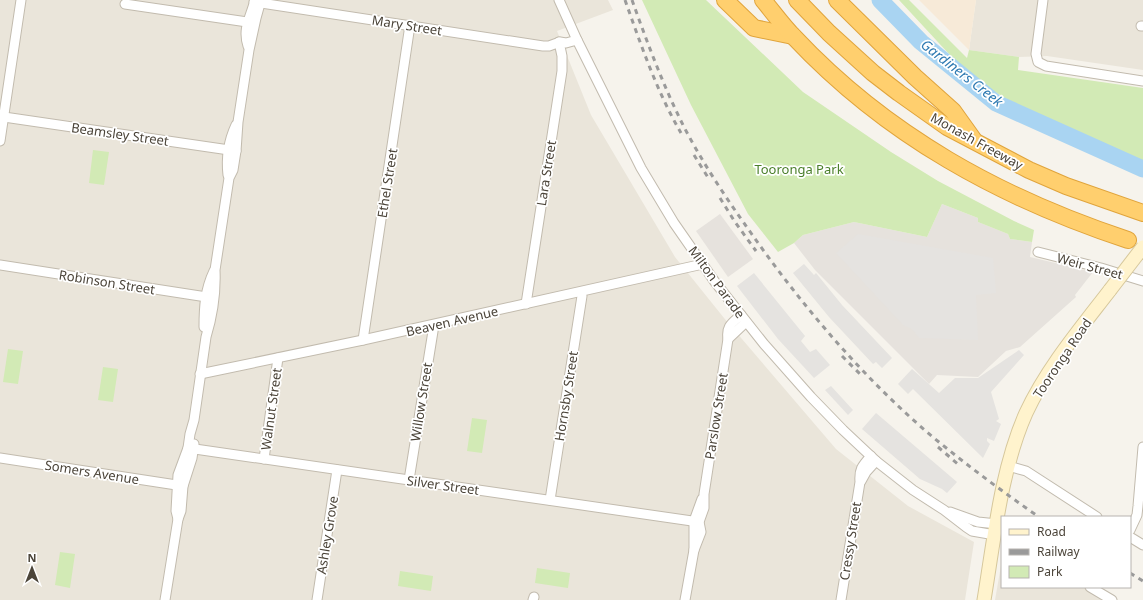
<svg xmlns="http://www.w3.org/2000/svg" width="1143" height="600" viewBox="0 0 1143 600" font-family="'Noto Sans',sans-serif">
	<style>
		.residential { fill: #eae5da }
		.commercial { fill: #f7ead8 }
		.industrial { fill: #e6e2dd }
		.green { fill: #d2eab5 }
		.parking { fill: #e5e3e0 }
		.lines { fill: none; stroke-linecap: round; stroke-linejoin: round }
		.river { stroke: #a9d4f2; stroke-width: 17 }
		.minor-casing { stroke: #c2bbae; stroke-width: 11 }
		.secondary-casing { stroke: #d6c79b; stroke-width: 15 }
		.motorway-casing { stroke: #e0a43c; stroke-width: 18 }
		.minor { stroke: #fff; stroke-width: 9 }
		.secondary { stroke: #fff3cd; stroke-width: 13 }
		.motorway { stroke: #ffcf6e; stroke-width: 16 }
		.rail { stroke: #9a9a9a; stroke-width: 3; stroke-dasharray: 5 5; stroke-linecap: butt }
		.secondary-bridge-casing { stroke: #d6c79b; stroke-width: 15; stroke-linecap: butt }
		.secondary-bridge { stroke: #fff3cd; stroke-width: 13 }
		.labels { text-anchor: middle; stroke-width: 3.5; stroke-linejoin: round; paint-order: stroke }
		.street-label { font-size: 13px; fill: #4b4439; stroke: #fff }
		.park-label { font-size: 13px; fill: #4a7f2a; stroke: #fff }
		.water-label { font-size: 14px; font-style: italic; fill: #2e7ab2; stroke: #fff }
	</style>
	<rect width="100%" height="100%" fill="#f6f3ec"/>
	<g class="residential">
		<path d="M0,0H608L613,10L557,31L591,115L675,257L724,318L836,449L908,506L974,542L965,600H0Z"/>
		<path d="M976,0H1143V70L1047,56L1019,57L969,50Z"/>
		<path d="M1002,560V587H1084L1110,600H995Z"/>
	</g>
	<path class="commercial" d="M919,0H976L969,50Z"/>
	<g class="industrial">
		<path d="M942,204L978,218V222L1008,234L1010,239L1032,242L1030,257L1093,272L1075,295L1076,297L1020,347L1006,351L978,377L937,375L929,384L815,270L794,243L803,235L854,222L927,237Z"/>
		<path d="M720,214L753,259L728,277L696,231Z"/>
	</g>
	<g class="green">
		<path d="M642,0H706L803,92L891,152L938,181L1014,221L1034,230L1032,242L1010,239L1008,234L978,222V218L942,204L927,237L854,222L803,235L794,243L778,252L748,214L691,105Z"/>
		<path d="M899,0H909L967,58L969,50L1019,57L1018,70L1143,88V162L1010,101L982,84L949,54Z"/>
		<path d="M93,150L109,152L104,185L89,183Z"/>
		<path d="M8,349L23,351L18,384L3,382Z"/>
		<path d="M103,367L118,369L113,402L98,400Z"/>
		<path d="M472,418L487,420L482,453L467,451Z"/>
		<path d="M60,552L75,554L70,588L55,585Z"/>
		<path d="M537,568L570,573L568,588L535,583Z"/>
		<path d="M400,571L433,576L431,591L398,586Z"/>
	</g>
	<g class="parking">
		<path d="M858,234L993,258L996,293L976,295L978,340L919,338L912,329L903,325L836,253Z"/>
		<path d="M804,264L814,275L816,273L842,305L892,358L882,368L876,362L873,364L829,317L793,273Z"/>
		<path d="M754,273L805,336L801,341L810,352L816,349L830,365L814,378L778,339L737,286Z"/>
		<path d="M1019,350L1024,355L991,392L999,419L996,421L1001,424L994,441L987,438V441L990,444L983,458L913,389L908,394L898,384L912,369L939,393L955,378H978Z"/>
		<path d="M831,386L853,410L848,415L825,390Z"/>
		<path d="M876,413L957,482L947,493L942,489L920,479L862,429Z"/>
	</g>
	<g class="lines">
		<path class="river" d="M880,0L921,42L996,103L1143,169"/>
		<defs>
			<g id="minor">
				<path d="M559,0L577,40L641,168L674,223L715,282L764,344L811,397L843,430L876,461L913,490L944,510L966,527L972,531L995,535"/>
				<path d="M1043,0L1036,54L1038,62L1046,66L1143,81"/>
				<path d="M254,2L543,46H549L560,42L566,43L577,40"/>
				<path d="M125,4L254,23"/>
				<path d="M1141,26H1143"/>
				<path d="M248,46C242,28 251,17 255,0"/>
				<path d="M4,117L236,151"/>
				<path d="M0,141L21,0"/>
				<path d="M228,175C226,158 229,140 236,125"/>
				<path d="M1038,252L1101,268L1143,281"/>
				<path d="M0,265L213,298"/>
				<path d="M526,304L562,71V56L559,42"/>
				<path d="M204,327C204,307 205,290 214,271"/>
				<path d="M728,339L746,322"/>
				<path d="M363,340L410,25"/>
				<path d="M200,374L363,340L703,264"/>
				<path d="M188,448L699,522"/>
				<path d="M0,458L183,486"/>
				<path d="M264,459L278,358"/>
				<path d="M1008,466L1026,471L1097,517"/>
				<path d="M409,480L434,325"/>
				<path d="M861,481L866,472L876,461"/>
				<path d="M550,500L582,296L581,292"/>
				<path d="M950,512L978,522L997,524"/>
				<path d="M178,519L176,511L178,475L188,448L190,434L194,420L206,337C212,317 216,292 215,270L229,178L233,170L236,151L238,122L249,50L256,18L261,0"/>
				<path d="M1130,530L1137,515L1138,506L1143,447"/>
				<path d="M1130,537L1143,545"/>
				<path d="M694,550L701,532L699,522L704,508V494L728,339C726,326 732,323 741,315"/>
				<path d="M1090,587L1112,600"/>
				<path d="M165,600L178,519L181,511L183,486L192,458L194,444"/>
				<path d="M317,600L337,470"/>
				<path d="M533,600L534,597"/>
				<path d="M685,600L694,550V521L702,499"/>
				<path d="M841,600L860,482C859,469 862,466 871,456"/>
			</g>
			<path id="secondary" d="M984,600C994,540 1001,469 1026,413C1047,368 1080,329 1110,290"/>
			<g id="motorway">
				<path d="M725,0L754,28L793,36"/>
				<path d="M763,0C773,12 783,26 794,37C887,136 1001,198 1128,240"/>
				<path d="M797,0L829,33L873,73L899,93L947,127L1029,170L1066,186L1143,213"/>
				<path d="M837,0L915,77L953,111L973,139"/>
			</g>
		</defs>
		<use href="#minor" class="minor-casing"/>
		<use href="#secondary" class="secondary-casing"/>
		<use href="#motorway" class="motorway-casing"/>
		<use href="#minor" class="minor"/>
		<use href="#secondary" class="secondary"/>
		<use href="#motorway" class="motorway"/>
		<g class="rail">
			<path d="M625,0C641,45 657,92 681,133"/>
			<path d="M632,0C647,42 663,85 683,125C702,162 726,198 751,233C803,307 865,380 934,438C968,466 1003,492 1039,517"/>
			<path d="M694,155L709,179"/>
			<path d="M720,198L735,222L756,251"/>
			<path d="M842,356L862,376"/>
			<path d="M938,447L959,465"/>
			<path d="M1130,573L1143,581"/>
		</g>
		<defs>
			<path id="secondary-bridge" d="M1110,290L1143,247"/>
		</defs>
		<use href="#secondary-bridge" class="secondary-bridge-casing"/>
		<use href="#secondary-bridge" class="secondary-bridge"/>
	</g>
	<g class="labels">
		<g class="street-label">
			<text transform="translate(407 25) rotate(9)" y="5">Mary Street</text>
			<text transform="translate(120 134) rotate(8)" y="5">Beamsley Street</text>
			<text transform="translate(977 141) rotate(29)" y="5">Monash Freeway</text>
			<text transform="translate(546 173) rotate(-81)" y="5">Lara Street</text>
			<text transform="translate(387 183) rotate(-81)" y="5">Ethel Street</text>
			<text transform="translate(1090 266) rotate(15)" y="5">Weir Street</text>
			<text transform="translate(107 282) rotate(9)" y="5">Robinson Street</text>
			<text transform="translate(717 282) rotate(54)" y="5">Milton Parade</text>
			<text transform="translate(452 321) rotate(-13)" y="5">Beaven Avenue</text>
			<text transform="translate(1062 358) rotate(-56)" y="5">Tooronga Road</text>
			<text transform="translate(566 396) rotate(-81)" y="5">Hornsby Street</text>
			<text transform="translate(421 402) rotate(-81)" y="5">Willow Street</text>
			<text transform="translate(271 409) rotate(-82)" y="5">Walnut Street</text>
			<text transform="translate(716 416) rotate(-81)" y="5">Parslow Street</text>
			<text transform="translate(92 472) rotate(9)" y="5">Somers Avenue</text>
			<text transform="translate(443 485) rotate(8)" y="5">Silver Street</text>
			<text transform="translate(327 535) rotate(-81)" y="5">Ashley Grove</text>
			<text transform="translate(850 541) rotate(-81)" y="5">Cressy Street</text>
		</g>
		<g class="park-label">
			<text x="799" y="174">Tooronga Park</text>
		</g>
		<g class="water-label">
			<text transform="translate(962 73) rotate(38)" y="5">Gardiners Creek</text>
		</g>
	</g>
	<rect x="1001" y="516" width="130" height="72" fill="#ffffff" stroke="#b7b4b0"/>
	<rect x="1009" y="529" width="20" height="6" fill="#fff3cd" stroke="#b7b4b0"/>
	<text x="1037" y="536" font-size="12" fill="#4b4439">Road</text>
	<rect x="1009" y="549" width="20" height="6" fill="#9a9a9a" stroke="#b7b4b0"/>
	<text x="1037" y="556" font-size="12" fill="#4b4439">Railway</text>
	<rect x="1009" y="566" width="20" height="12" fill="#d2eab5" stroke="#b7b4b0"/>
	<text x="1037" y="576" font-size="12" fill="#4b4439">Park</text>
	<g transform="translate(32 568)" stroke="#ffffff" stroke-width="3" paint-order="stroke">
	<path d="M0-3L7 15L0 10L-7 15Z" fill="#4b4439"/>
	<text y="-6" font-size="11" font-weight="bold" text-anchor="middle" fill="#4b4439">N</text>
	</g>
</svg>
